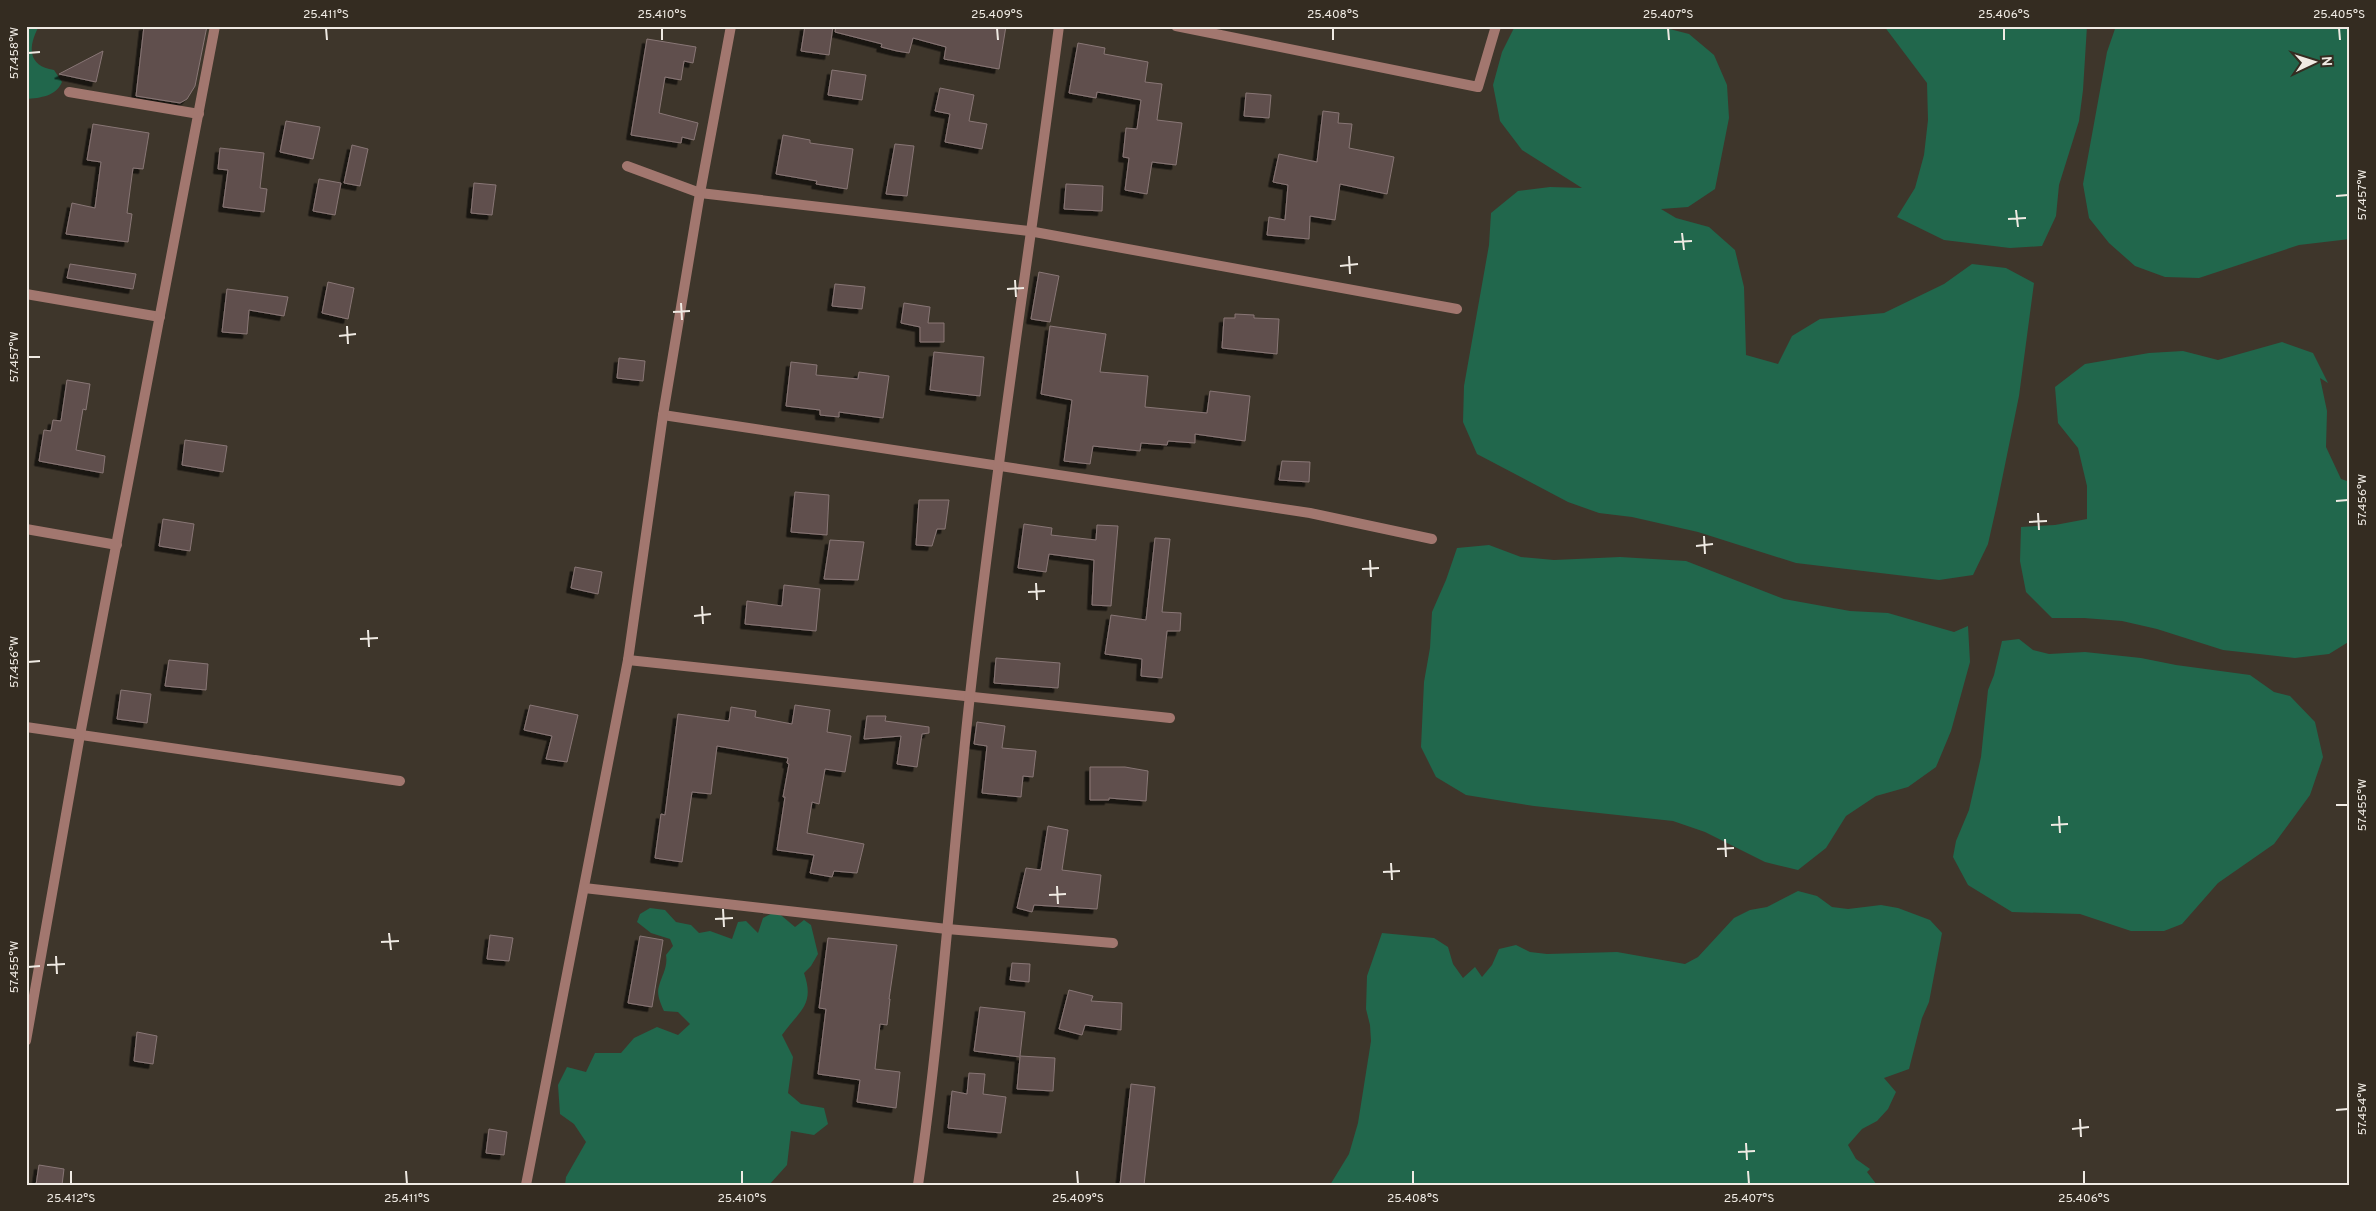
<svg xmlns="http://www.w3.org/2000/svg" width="2376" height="1211" viewBox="0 0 2376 1211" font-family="Overpass,sans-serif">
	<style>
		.green { fill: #21674c }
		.building { fill: #604f4e; stroke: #887675; filter: url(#shadow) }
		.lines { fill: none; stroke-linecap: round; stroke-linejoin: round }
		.minor { stroke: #a2776f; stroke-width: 10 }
		.ticks { fill: none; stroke: #efeae3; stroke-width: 2 }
		.neatline { fill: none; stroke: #efeae3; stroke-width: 2 }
		.ticks-label { font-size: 12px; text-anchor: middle; fill: #efeae3 }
	</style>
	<defs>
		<filter id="shadow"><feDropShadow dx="-4.5" dy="4.5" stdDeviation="0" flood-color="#0009"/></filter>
	</defs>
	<rect width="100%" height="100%" fill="#3e362b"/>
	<g class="green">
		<path d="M26,26H39C28,46 27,66 54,70L62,82C56,96 41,98 26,99Z"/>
		<path d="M1515,26H1658L1689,34L1714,55L1727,85L1729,118L1715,189L1688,207L1661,209L1676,218L1709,227L1735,250L1744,287L1746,355L1778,364L1792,336L1820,319L1884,313L1944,284L1972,264L2006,268L2034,283L2019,396L1997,504L1988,544L1973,575L1939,580L1796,563L1698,532L1632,517L1599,513L1568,502L1477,454L1463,422L1464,386L1489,245L1491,213L1518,191L1550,187L1582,188L1522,150L1500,121L1493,85L1502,52Z"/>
		<path d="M1884,26H2087L2083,90L2079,121L2059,185L2056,216L2042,246L2010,248L1944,240L1897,217L1915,188L1924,155L1928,120L1927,83Z"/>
		<path d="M2116,26H2350V239L2299,245L2199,278L2165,277L2135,266L2109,243L2089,218L2083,184L2107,52Z"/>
		<path d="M2282,342L2313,353L2328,383L2320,378L2327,411L2326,447L2341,479L2350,482V641L2329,654L2295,658L2223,650L2157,629L2122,621L2084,618H2052L2026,592L2020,561L2021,527L2055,525L2087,519V486L2078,448L2058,423L2055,387L2085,364L2149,353L2183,351L2218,360Z"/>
		<path d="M1489,545L1521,557L1554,560L1620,557L1686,561L1784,599L1850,611L1888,613L1954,632L1968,626L1970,662L1951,731L1936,767L1908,787L1876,796L1846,816L1826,848L1798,870L1765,862L1705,832L1673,821L1534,806L1466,795L1436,777L1421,747L1424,682L1430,648L1432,612L1446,580L1457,548Z"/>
		<path d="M2019,639L2033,650L2049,654L2085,652L2141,658L2176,665L2250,675L2274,692L2290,696L2315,722L2323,757L2310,795L2274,844L2218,883L2182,924L2164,931H2131L2080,914L2012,912L1968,885L1953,857L1956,841L1969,810L1981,757L1988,690L1994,675L2002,641Z"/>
		<path d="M1798,891L1817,896L1832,907L1848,909L1881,905L1898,908L1930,920L1942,933L1929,1002L1922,1018L1909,1069L1884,1078L1896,1092L1888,1109L1877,1121L1862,1129L1848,1145L1856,1159L1870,1169L1867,1172L1877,1185H1330L1349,1154L1358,1123L1371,1041L1370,1025L1366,1009L1367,976L1382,933L1434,938L1448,947L1453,964L1463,978L1475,967L1482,977L1492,965L1499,949L1516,945L1530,952L1547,954L1617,952L1685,964L1698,957L1734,918L1750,910L1767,907Z"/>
		<path d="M650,908L665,910L676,922L691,925L699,933L710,931L732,939L738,922L746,921L758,933L763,918L776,911L795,927L804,920L811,925L818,954L811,966L804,973C815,1005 800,1010 782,1035L793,1057L788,1093L801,1104L824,1108L828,1124L814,1135L791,1131L787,1165L769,1185H565L566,1177L586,1142L574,1124L560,1114L558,1085L567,1067L586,1072L595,1053H621L634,1038L657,1027L678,1035L690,1024L678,1012L664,1011C661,1004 656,994 659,986C662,975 668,967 666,955L673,946L670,939L651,933L637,922L640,914Z"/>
	</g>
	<g class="building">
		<path d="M144,26H207L195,86L187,99L180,103L136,96Z"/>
		<path d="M805,26H833L829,55L801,51Z"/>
		<path d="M836,26H1006L999,69L944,59L946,47L913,38L909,53L897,51L881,47L882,44L835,32Z"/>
		<path d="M647,39L696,47L693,63L684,61L681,80L665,77L659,113L698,123L694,140L682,137L681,143L631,135Z"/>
		<path d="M1078,43L1105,48L1104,54L1148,62L1145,82L1162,84L1157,120L1182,123L1176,165L1152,162L1147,194L1125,190L1129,158L1123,157L1126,128L1137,129L1141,100L1097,92L1096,98L1069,93Z"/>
		<path d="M103,51L96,82L59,74Z"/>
		<path d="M832,70L866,75L862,100L828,95Z"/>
		<path d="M940,88L974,95L969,121L987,124L982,149L945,142L950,114L935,111Z"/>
		<path d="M1246,93L1271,95L1269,118L1244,116Z"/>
		<path d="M1323,111L1339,113L1338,123L1352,124L1349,148L1394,157L1387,194L1340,184L1335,220L1310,216L1309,239L1267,235L1269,217L1285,220L1288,185L1273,182L1279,154L1317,162Z"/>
		<path d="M286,121L320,127L313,159L280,152Z"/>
		<path d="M93,124L149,133L143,169L133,168L127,213L132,214L128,242L66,234L72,203L95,208L101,162L87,160Z"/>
		<path d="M783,135L810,140V143L853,149L847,189L816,184L817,181L776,174Z"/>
		<path d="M895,144L914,146L907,196L886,194Z"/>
		<path d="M352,145L368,149L360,186L344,183Z"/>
		<path d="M220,148L264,153L260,188L267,189L264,212L223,207L228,170L218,169Z"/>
		<path d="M319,179L341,183L335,215L313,211Z"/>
		<path d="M474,183L496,185L492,215L471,213Z"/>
		<path d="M1066,184L1103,186L1102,211L1064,209Z"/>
		<path d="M70,264L136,274L133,289L67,278Z"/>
		<path d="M1039,272L1059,276L1050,322L1031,319Z"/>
		<path d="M328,282L354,288L348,319L322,313Z"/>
		<path d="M835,284L865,287L862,309L832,306Z"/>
		<path d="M227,289L288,297L284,316L249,310L247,334L222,332Z"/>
		<path d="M904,303L930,307L928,323H944V342H920V327L901,323Z"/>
		<path d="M1235,314L1254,315V318L1279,319L1277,354L1222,348L1224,318H1235Z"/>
		<path d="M1050,326L1106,334L1100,372L1148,376L1145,407L1207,413L1210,391L1250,396L1245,441L1195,434V443L1168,441L1167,445L1141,443L1140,451L1093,446L1090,464L1064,461L1072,400L1041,394Z"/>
		<path d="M934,352L984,357L980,396L930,390Z"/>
		<path d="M619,358L645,361L643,381L617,378Z"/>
		<path d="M791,362L817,365L816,375L858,379L859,372L889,376L883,418L839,412V417L820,415V410L786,406Z"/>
		<path d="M67,380L90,384L86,410L83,409L76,450L105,456L103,473L39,461L44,430L51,431L53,420L61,421Z"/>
		<path d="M185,440L227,446L223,472L182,465Z"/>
		<path d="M1282,461L1310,462L1309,482L1279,480Z"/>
		<path d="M795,492L829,495L827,535L791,532Z"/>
		<path d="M919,500H949L945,529H937L932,546L916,545Z"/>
		<path d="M163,519L194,524L190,551L159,546Z"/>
		<path d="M1024,524L1052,528L1051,535L1096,540L1097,525L1118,526L1111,606L1092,605L1094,560L1049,554L1046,572L1018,568Z"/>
		<path d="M1155,538L1170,539L1162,612L1181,613L1180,631H1167L1162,678L1141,676L1142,659L1105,654L1111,615L1146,620Z"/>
		<path d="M830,540L864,542L858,580L824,579Z"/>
		<path d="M575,567L602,572L598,594L571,588Z"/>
		<path d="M784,585L820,589L816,631L745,624L747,601L782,606Z"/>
		<path d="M996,658L1060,663L1058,688L994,683Z"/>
		<path d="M169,660L208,664L206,690L165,686Z"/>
		<path d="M121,690L151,694L147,723L117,719Z"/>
		<path d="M530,705L578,715L567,762L546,759L552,736L524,730Z"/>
		<path d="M795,705L830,710L827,732L851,736L845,772L825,769L819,804L812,802L807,833L864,844L857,873L834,871L832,877L810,873L814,855L777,850L785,797H783L789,764L787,763L788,758L717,746L711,794L692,792L682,862L655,858L661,814L665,815L678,714L729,721L731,707L756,711L755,717L792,724Z"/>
		<path d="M867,716H886L885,721L929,727V733L922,734L917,767L897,764L901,736L864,739Z"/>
		<path d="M977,722L1005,726L1002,748L1036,751L1033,777L1023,776L1021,797L982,793L987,746L974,744Z"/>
		<path d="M1090,767H1125L1148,771L1146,801L1109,798V800H1090Z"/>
		<path d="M1048,826L1068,830L1062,870L1101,875L1097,909L1034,905L1032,912L1017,908L1026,868L1041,870Z"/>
		<path d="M490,935L513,938L509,961L487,959Z"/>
		<path d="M640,936L663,940L652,1007L628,1003Z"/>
		<path d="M828,938L897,945L889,999H890L887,1025L880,1024L875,1069L900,1072L896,1108L857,1102L860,1080L818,1074L826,1009L819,1008Z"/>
		<path d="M1012,963L1030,964L1029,982L1010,980Z"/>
		<path d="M1069,990L1093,996L1091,1001L1122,1003L1121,1030L1085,1025L1082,1035L1059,1029Z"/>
		<path d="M980,1007L1025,1012L1020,1056L1055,1058L1053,1091L1017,1089L1020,1057L974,1051Z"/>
		<path d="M137,1032L157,1036L153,1064L134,1061Z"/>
		<path d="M969,1073L985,1074L983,1094L1006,1097L1001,1133L948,1128L952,1091L967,1094Z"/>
		<path d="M1131,1084L1155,1087L1144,1185H1120Z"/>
		<path d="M489,1129L507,1132L504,1155L486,1153Z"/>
		<path d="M39,1165L64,1169L62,1185H36Z"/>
	</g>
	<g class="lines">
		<g class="minor">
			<path d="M1176,26L1478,87L1496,26"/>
			<path d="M69,92L199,114"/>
			<path d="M627,166L700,193L1029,231L1457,309"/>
			<path d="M26,294L160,317"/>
			<path d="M663,415L1310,513L1432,539"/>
			<path d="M26,529L117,545"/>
			<path d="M628,660L1170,718"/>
			<path d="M26,727L400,781"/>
			<path d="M584,888L947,929L1113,943"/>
			<path d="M26,1041L80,735L215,26"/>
			<path d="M526,1185L628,660L663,415L700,193L731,26"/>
			<path d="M918,1185C942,1022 952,858 970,695C995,471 1030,249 1059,26"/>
		</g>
	</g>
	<path class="ticks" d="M326,28L327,40M662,28V40M997,28L998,40M1333,28V40M1668,28L1669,40M2004,28V40M2339,28L2340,40M28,53L40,52M2336,196L2348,195M2016,210L2018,227M2008,219L2026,218M1682,233L1684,250M1674,242L1692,241M1349,256L1350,274M1340,266L1358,264M1015,280L1016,297M1007,289L1024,288M681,303L682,320M673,312L690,311M347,326L348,344M339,336L356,334M28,357H40M2336,501L2348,500M2038,513L2039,530M2029,522L2047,521M1704,536L1705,554M1696,546L1713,544M1370,560L1371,577M1362,569L1379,568M1036,583L1037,600M1028,592L1045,591M702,606L703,624M694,616L711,614M368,630L369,647M360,639L378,638M28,662L40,661M2336,805H2348M2059,816L2060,833M2051,825L2068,824M1725,839L1726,857M1717,849L1734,848M1391,863L1392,880M1383,872L1400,871M1057,886L1058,904M1049,895L1066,894M723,909L724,927M715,919L733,918M389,933L391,950M381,942L399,941M56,956L57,974M47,965L65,964M28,967L40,966M2336,1110L2348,1109M2080,1119L2081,1137M2072,1129L2089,1127M1746,1143L1747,1160M1738,1152L1755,1151M71,1171V1184M406,1171L407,1184M742,1171V1184M1077,1171L1078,1184M1413,1171V1184M1748,1171L1749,1184M2084,1171V1184"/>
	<rect width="2376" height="1211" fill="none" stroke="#342c21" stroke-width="55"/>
	<g transform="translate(2314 62) rotate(86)" stroke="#342c21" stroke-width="4" paint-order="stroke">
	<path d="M0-4L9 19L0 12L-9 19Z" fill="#efeae3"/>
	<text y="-8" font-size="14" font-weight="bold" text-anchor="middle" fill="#efeae3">N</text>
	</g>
	<rect x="28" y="28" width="2320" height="1156" class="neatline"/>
	<g class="ticks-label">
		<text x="326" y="18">25.411°S</text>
		<text x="662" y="18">25.410°S</text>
		<text x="997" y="18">25.409°S</text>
		<text x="1333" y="18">25.408°S</text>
		<text x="1668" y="18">25.407°S</text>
		<text x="2004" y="18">25.406°S</text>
		<text x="2339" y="18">25.405°S</text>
		<text transform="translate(14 53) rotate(-90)" y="4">57.458°W</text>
		<text transform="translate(2362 195) rotate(-90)" y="4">57.457°W</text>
		<text transform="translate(14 357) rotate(-90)" y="4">57.457°W</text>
		<text transform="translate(2362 500) rotate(-90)" y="4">57.456°W</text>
		<text transform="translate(14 662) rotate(-90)" y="4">57.456°W</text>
		<text transform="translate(2362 805) rotate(-90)" y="4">57.455°W</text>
		<text transform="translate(14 967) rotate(-90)" y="4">57.455°W</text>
		<text transform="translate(2362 1109) rotate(-90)" y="4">57.454°W</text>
		<text x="71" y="1202">25.412°S</text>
		<text x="407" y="1202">25.411°S</text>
		<text x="742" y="1202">25.410°S</text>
		<text x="1078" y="1202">25.409°S</text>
		<text x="1413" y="1202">25.408°S</text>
		<text x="1749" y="1202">25.407°S</text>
		<text x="2084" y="1202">25.406°S</text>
	</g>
</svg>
